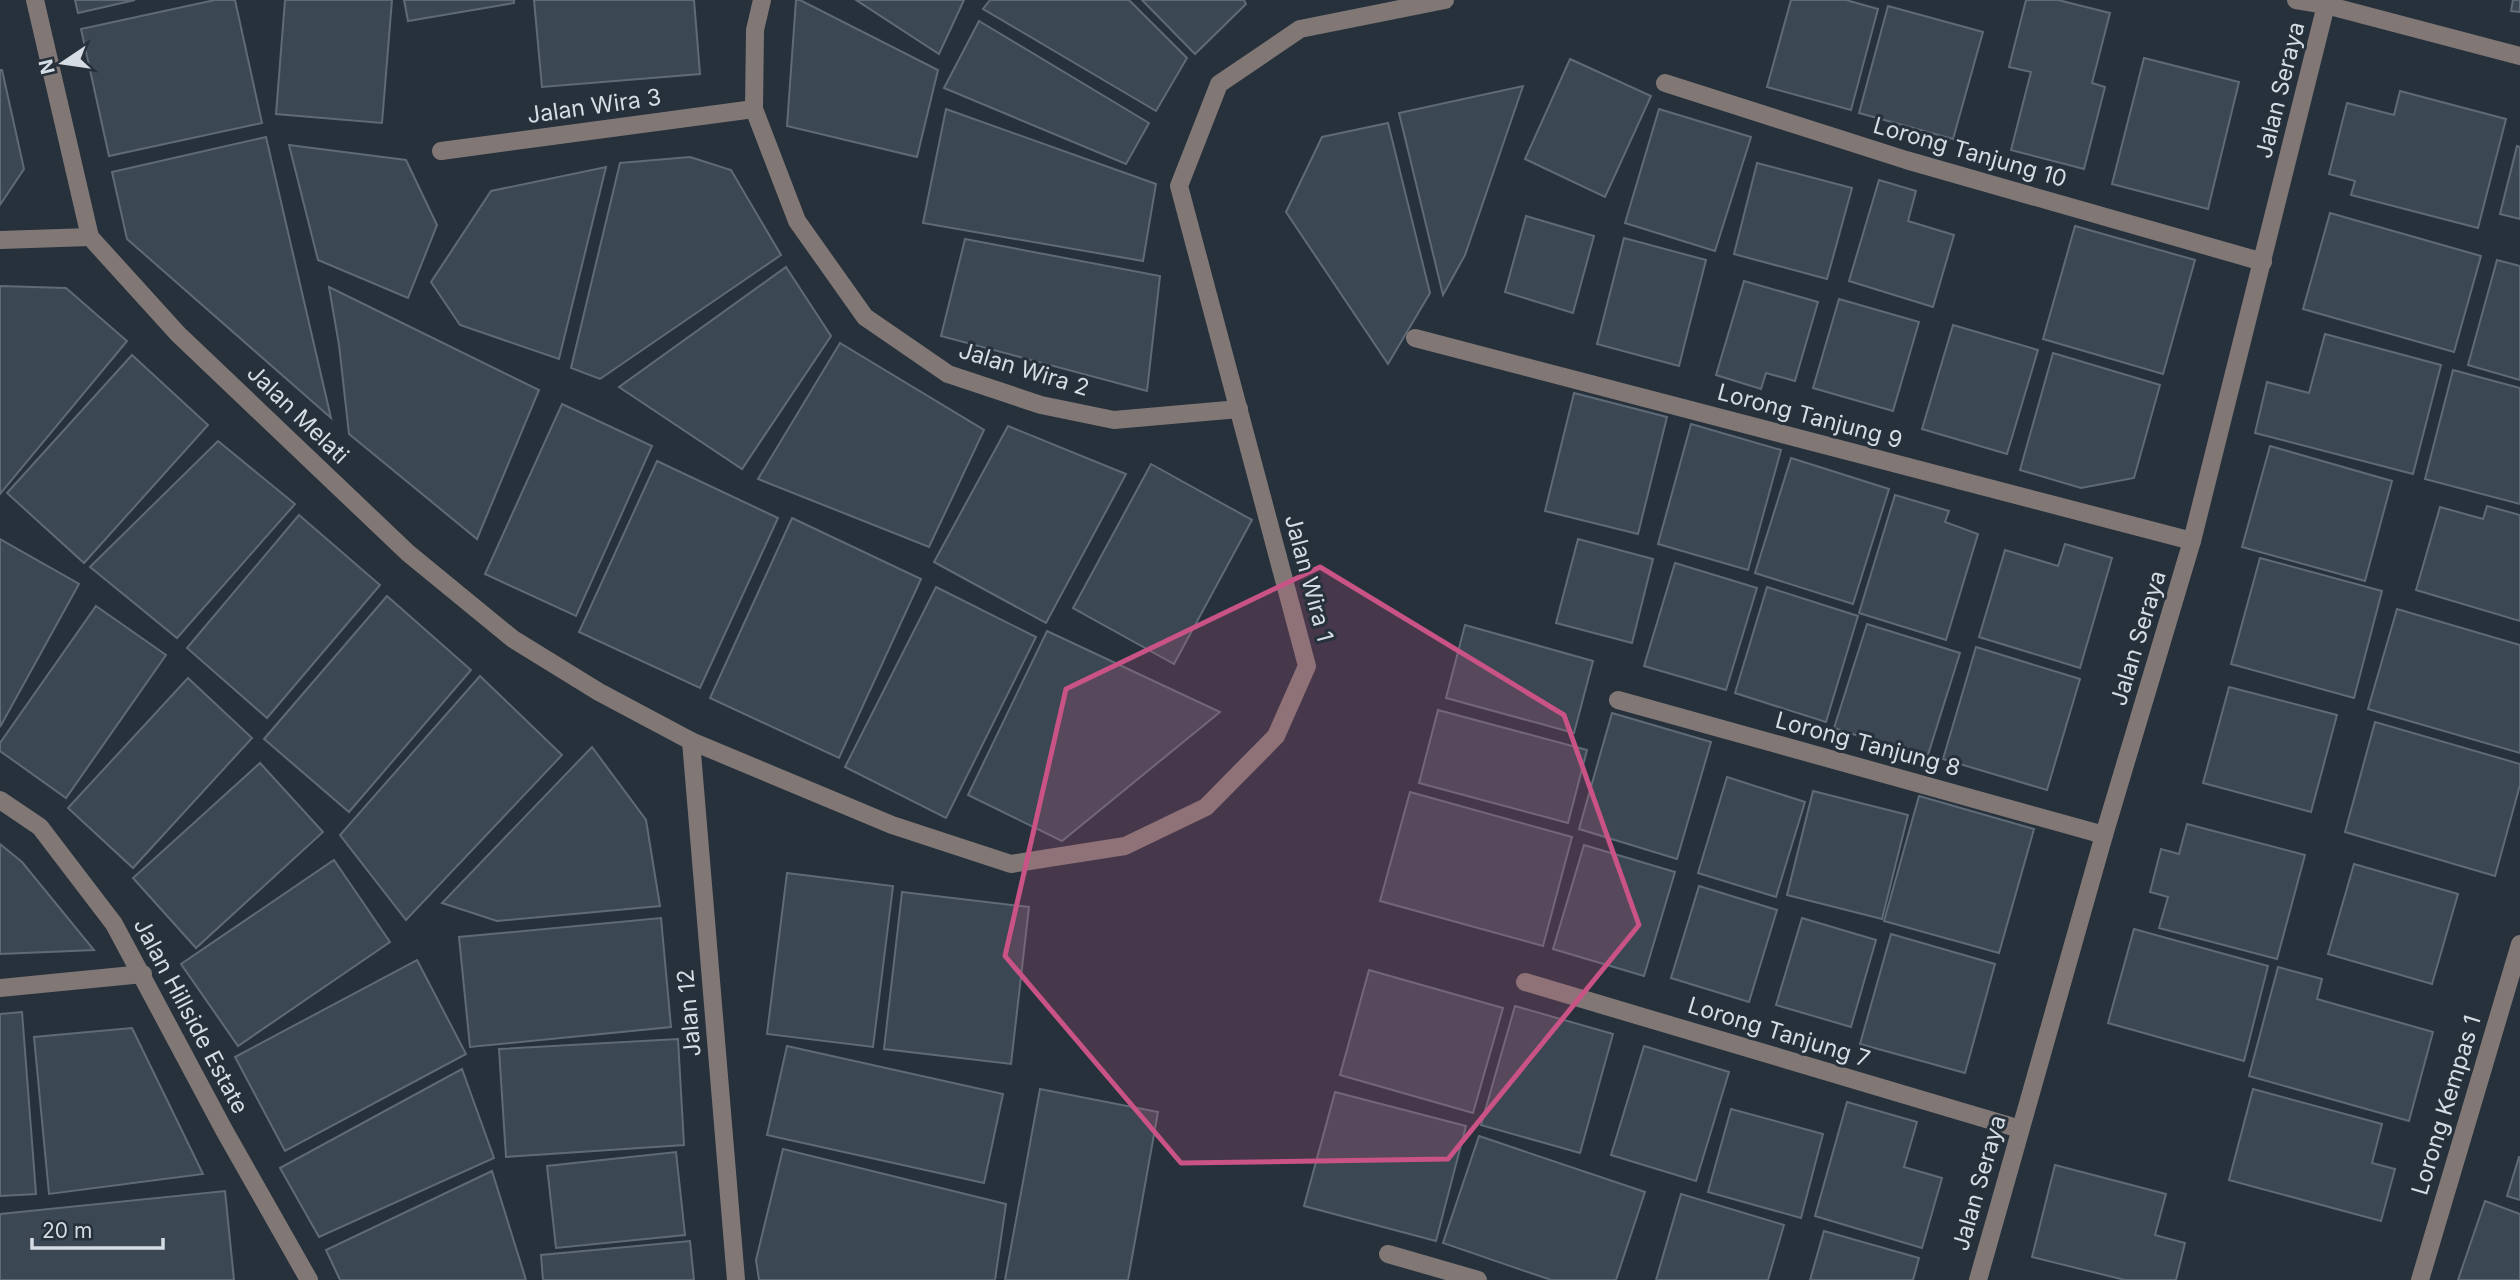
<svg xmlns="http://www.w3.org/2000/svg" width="2520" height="1280" viewBox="0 0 2520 1280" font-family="Inter,sans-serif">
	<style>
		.building { fill: #3b4752; stroke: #5e6b77; stroke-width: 2 }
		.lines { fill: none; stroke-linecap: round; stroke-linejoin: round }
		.minor { stroke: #817876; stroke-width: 18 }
		.marked { fill: #c85384; fill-opacity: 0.2; stroke: #c85384; stroke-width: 5; stroke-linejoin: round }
		.labels { text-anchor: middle; stroke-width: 6; stroke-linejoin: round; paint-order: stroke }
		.street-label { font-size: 23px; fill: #d5dce3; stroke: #26313c }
	</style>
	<rect width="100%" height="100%" fill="#26313c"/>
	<g class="building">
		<path d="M75,0H135L78,13Z"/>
		<path d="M215,0H235L262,123L109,156L81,29Z"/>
		<path d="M285,0H392L382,123L276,114Z"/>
		<path d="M404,0H514V3L408,21Z"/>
		<path d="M534,0H694L700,74L542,87Z"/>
		<path d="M796,0H800L938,70L917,157L787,126Z"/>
		<path d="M856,0H964L939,54Z"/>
		<path d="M990,0H1129L1187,58L1156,111L983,9Z"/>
		<path d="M1142,0H1244L1246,4L1195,54Z"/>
		<path d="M1791,0H1846L1878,9L1851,110L1767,87Z"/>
		<path d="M2026,0H2058L2110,13L2092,83L2105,87L2084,169L2011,150L2031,72L2009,67Z"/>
		<path d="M2513,0H2520V12L2511,11Z"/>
		<path d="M1888,6L1983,32L1953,139L1859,113Z"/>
		<path d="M979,21L1149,123L1126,164L944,88Z"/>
		<path d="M2144,58L2239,82L2208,209L2112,184Z"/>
		<path d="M1570,59L1651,96L1605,197L1525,159Z"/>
		<path d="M0,70H2L24,169L0,205Z"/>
		<path d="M1523,86L1465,255L1443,295L1399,113Z"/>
		<path d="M2400,91L2506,119L2478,228L2351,195L2355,181L2329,174L2347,103L2394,115Z"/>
		<path d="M946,109L1156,184L1143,261L923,223Z"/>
		<path d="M1659,109L1751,137L1715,251L1625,223Z"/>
		<path d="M1388,123L1430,293L1388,364L1286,212L1322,137Z"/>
		<path d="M266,137L331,418L127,239L112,172Z"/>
		<path d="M289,145L406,160L437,225L408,298L318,260Z"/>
		<path d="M2517,146L2520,147V219L2500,214Z"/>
		<path d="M690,157L731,170L781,255L600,379L571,368L620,163Z"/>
		<path d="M1757,163L1852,188L1827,279L1734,254Z"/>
		<path d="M606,167L559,359L460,325L431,282L491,191Z"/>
		<path d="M1879,180L1916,191L1908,221L1954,235L1933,307L1849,281Z"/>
		<path d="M2330,213L2481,256L2454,352L2303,309Z"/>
		<path d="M1526,216L1594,236L1573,313L1505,292Z"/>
		<path d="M2075,226L2195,260L2163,374L2043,339Z"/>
		<path d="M1624,238L1706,260L1679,366L1597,344Z"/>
		<path d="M965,239L1160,276L1147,391L941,336Z"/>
		<path d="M2497,260L2520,266V380L2468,365Z"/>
		<path d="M786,267L831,336L742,469L619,387Z"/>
		<path d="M1744,281L1818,302L1795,381L1766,373L1761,389L1716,375Z"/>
		<path d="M0,286L66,288L127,341L0,494Z"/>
		<path d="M329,287L539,390L477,539L349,434L339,345Z"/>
		<path d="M1839,299L1919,322L1893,411L1813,388Z"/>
		<path d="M1953,325L2038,350L2007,454L1922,429Z"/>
		<path d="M2325,334L2441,365L2413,474L2255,433L2267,382L2309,393Z"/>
		<path d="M840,343L984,430L929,547L758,479Z"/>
		<path d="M2053,353L2160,385L2134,478L2081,488L2020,470Z"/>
		<path d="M132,355L208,425L84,563L7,493Z"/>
		<path d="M2453,370L2520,388V504L2425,479Z"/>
		<path d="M1574,393L1667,417L1638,534L1545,511Z"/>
		<path d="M562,404L652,446L576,616L485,574Z"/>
		<path d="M1691,424L1781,450L1748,570L1658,544Z"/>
		<path d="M1008,426L1126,474L1046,623L934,562Z"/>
		<path d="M218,441L295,504L177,638L90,567Z"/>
		<path d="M2270,446L2392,481L2365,581L2242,547Z"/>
		<path d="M1791,458L1889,489L1853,604L1755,573Z"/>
		<path d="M657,461L778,518L700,688L579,632Z"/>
		<path d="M1151,464L1252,520L1174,664L1073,608Z"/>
		<path d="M1895,495L1949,511L1945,522L1978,534L1946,640L1859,613Z"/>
		<path d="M2487,506L2520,515V621L2416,590L2440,507L2483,519Z"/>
		<path d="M299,515L380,585L267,718L187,648Z"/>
		<path d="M792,518L921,579L839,758L710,698Z"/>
		<path d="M0,539L79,584L0,727Z"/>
		<path d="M1578,539L1653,559L1632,643L1556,623Z"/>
		<path d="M2065,544L2112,558L2080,668L1979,637L2005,550L2058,566Z"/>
		<path d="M2260,558L2382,591L2354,698L2231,664Z"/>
		<path d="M1675,563L1757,588L1726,690L1644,666Z"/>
		<path d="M936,587L1036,637L946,818L845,767Z"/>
		<path d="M1767,587L1858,616L1826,722L1735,693Z"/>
		<path d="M387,596L471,670L349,812L264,739Z"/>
		<path d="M96,606L166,655L66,798L0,751V743Z"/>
		<path d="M2397,609L2520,645V753L2368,709Z"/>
		<path d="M1867,624L1960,653L1927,758L1834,728Z"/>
		<path d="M1465,625L1593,661L1574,733L1446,698Z"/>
		<path d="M1047,631L1220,712L1062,841L968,795Z"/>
		<path d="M1976,647L2080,679L2047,790L1943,759Z"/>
		<path d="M480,676L562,755L406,920L340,835Z"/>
		<path d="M188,678L252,738L133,868L68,808Z"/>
		<path d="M2229,687L2337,715L2311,812L2203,783Z"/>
		<path d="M1438,710L1587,750L1568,823L1419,783Z"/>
		<path d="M1612,713L1711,742L1677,859L1579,829Z"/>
		<path d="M2375,722L2520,764V785L2495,876L2345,832Z"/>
		<path d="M592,747L646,820L660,906L497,921L442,903Z"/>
		<path d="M260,763L323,832L196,948L133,878Z"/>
		<path d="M1727,777L1805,802L1776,897L1698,873Z"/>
		<path d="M1813,791L1908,815L1882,919L1787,895Z"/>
		<path d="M1410,792L1572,837L1543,946L1380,901Z"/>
		<path d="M1919,796L2034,829L1999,953L1884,921Z"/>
		<path d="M2187,824L2305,855L2277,959L2159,928L2168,897L2150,892L2161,849L2179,854Z"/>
		<path d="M0,844L22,862L94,950L0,954Z"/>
		<path d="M1584,845L1675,872L1644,976L1553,949Z"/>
		<path d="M334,860L390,942L238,1046L181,964Z"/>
		<path d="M2354,864L2458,894L2432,984L2328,954Z"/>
		<path d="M787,873L893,886L873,1047L767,1034Z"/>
		<path d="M1699,886L1777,910L1749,1002L1671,978Z"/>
		<path d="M902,892L1029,907L1011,1064L884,1049Z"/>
		<path d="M661,918L671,1027L470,1047L459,937Z"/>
		<path d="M1802,918L1876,940L1851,1027L1776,1005Z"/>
		<path d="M2134,929L2268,966L2244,1061L2108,1023Z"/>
		<path d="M1891,934L1995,964L1965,1073L1860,1044Z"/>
		<path d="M417,960L466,1054L285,1151L235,1057Z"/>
		<path d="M2278,967L2322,979L2317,999L2433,1032L2409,1121L2249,1076Z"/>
		<path d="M1369,970L1503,1008L1473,1113L1340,1075Z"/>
		<path d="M1515,1006L1613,1034L1580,1153L1481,1125Z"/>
		<path d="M22,1012L36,1194L0,1196V1014Z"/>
		<path d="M132,1028L203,1174L49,1194L34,1037Z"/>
		<path d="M678,1039L684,1145L506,1157L499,1049Z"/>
		<path d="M787,1046L1003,1094L984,1183L767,1135Z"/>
		<path d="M1644,1046L1729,1072L1696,1181L1611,1155Z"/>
		<path d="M462,1069L494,1158L319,1237L280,1168Z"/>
		<path d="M1040,1089L1158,1112L1128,1280H1005Z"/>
		<path d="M2253,1089L2382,1124L2372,1163L2395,1169L2381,1221L2229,1180Z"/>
		<path d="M1335,1092L1466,1126L1436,1241L1304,1206Z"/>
		<path d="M1847,1102L1917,1122L1904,1167L1942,1178L1922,1248L1815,1216Z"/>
		<path d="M1731,1109L1823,1134L1801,1218L1708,1192Z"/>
		<path d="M1479,1136L1645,1192L1616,1280H1551L1443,1243Z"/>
		<path d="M783,1149L1006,1204L995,1280H759L756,1260Z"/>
		<path d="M676,1152L685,1235L556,1248L547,1166Z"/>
		<path d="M2519,1157H2520V1200L2507,1196Z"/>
		<path d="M2055,1165L2166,1194L2155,1235L2185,1243L2176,1280H2125L2032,1257Z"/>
		<path d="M492,1171L526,1280H340L326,1250Z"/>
		<path d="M225,1191L234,1280H0V1214Z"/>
		<path d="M1681,1194L1784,1225L1768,1280H1656Z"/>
		<path d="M2485,1201L2520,1214V1280H2458Z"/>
		<path d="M1824,1231L1919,1258L1913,1280H1810Z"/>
		<path d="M690,1241L694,1280H543L541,1255Z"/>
	</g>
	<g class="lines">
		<g class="minor">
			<path d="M35,0L90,237L178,334L408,553L513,639L599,692L691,741L892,825L1011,864L1125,846L1206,807L1276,736L1307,666L1179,186L1219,84L1300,29L1445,0"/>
			<path d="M762,0L755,30L754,109L797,221L865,317L948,374L1041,405L1114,420L1239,409"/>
			<path d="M2296,0L2326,5L2520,56"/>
			<path d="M1665,83L1906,160L2263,262"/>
			<path d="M441,151L754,109"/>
			<path d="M0,240L90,237"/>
			<path d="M1415,338L2192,541"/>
			<path d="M1618,700L2104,835"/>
			<path d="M691,741L736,1280"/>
			<path d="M0,800L40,827L114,924L224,1130L309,1280"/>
			<path d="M1525,982L2020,1129"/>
			<path d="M0,988L143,974"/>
			<path d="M1388,1254L1478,1280"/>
			<path d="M1978,1280L2104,835L2192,541L2326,5"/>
			<path d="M2420,1280L2520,944"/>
		</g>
	</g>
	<path class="marked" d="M1320,567L1564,715L1639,925L1448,1159L1181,1163L1005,956L1066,689Z"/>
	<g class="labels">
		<g class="street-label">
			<text transform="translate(2280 90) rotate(-76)" y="8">Jalan Seraya</text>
			<text transform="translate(594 106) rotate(-8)" y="8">Jalan Wira 3</text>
			<text transform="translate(1970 152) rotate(16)" y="8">Lorong Tanjung 10</text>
			<text transform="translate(1024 369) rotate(17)" y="8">Jalan Wira 2</text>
			<text transform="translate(298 414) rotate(44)" y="8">Jalan Melati</text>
			<text transform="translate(1810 416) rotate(15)" y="8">Lorong Tanjung 9</text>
			<text transform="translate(1309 578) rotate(75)" y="8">Jalan Wira 1</text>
			<text transform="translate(2138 638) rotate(-73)" y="8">Jalan Seraya</text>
			<text transform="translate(1868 744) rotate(15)" y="8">Lorong Tanjung 8</text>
			<text transform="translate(689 1013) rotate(-95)" y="8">Jalan 12</text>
			<text transform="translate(191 1016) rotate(62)" y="8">Jalan Hillside Estate</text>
			<text transform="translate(1779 1032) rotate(17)" y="8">Lorong Tanjung 7</text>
			<text transform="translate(2446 1105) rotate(-73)" y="8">Lorong Kempas 1</text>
			<text transform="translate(1979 1183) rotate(-74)" y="8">Jalan Seraya</text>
		</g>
	</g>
	<g transform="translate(63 63) rotate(257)" stroke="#26313c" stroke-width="5" paint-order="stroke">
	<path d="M0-5L12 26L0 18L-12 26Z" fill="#d5dce3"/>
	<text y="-10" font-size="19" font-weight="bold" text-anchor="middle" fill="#d5dce3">N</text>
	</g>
	<path d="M32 1238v10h131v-10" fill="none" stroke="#d5dce3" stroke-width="3.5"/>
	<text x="42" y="1238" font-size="21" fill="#d5dce3" stroke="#26313c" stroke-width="5" paint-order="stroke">20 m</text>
</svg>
